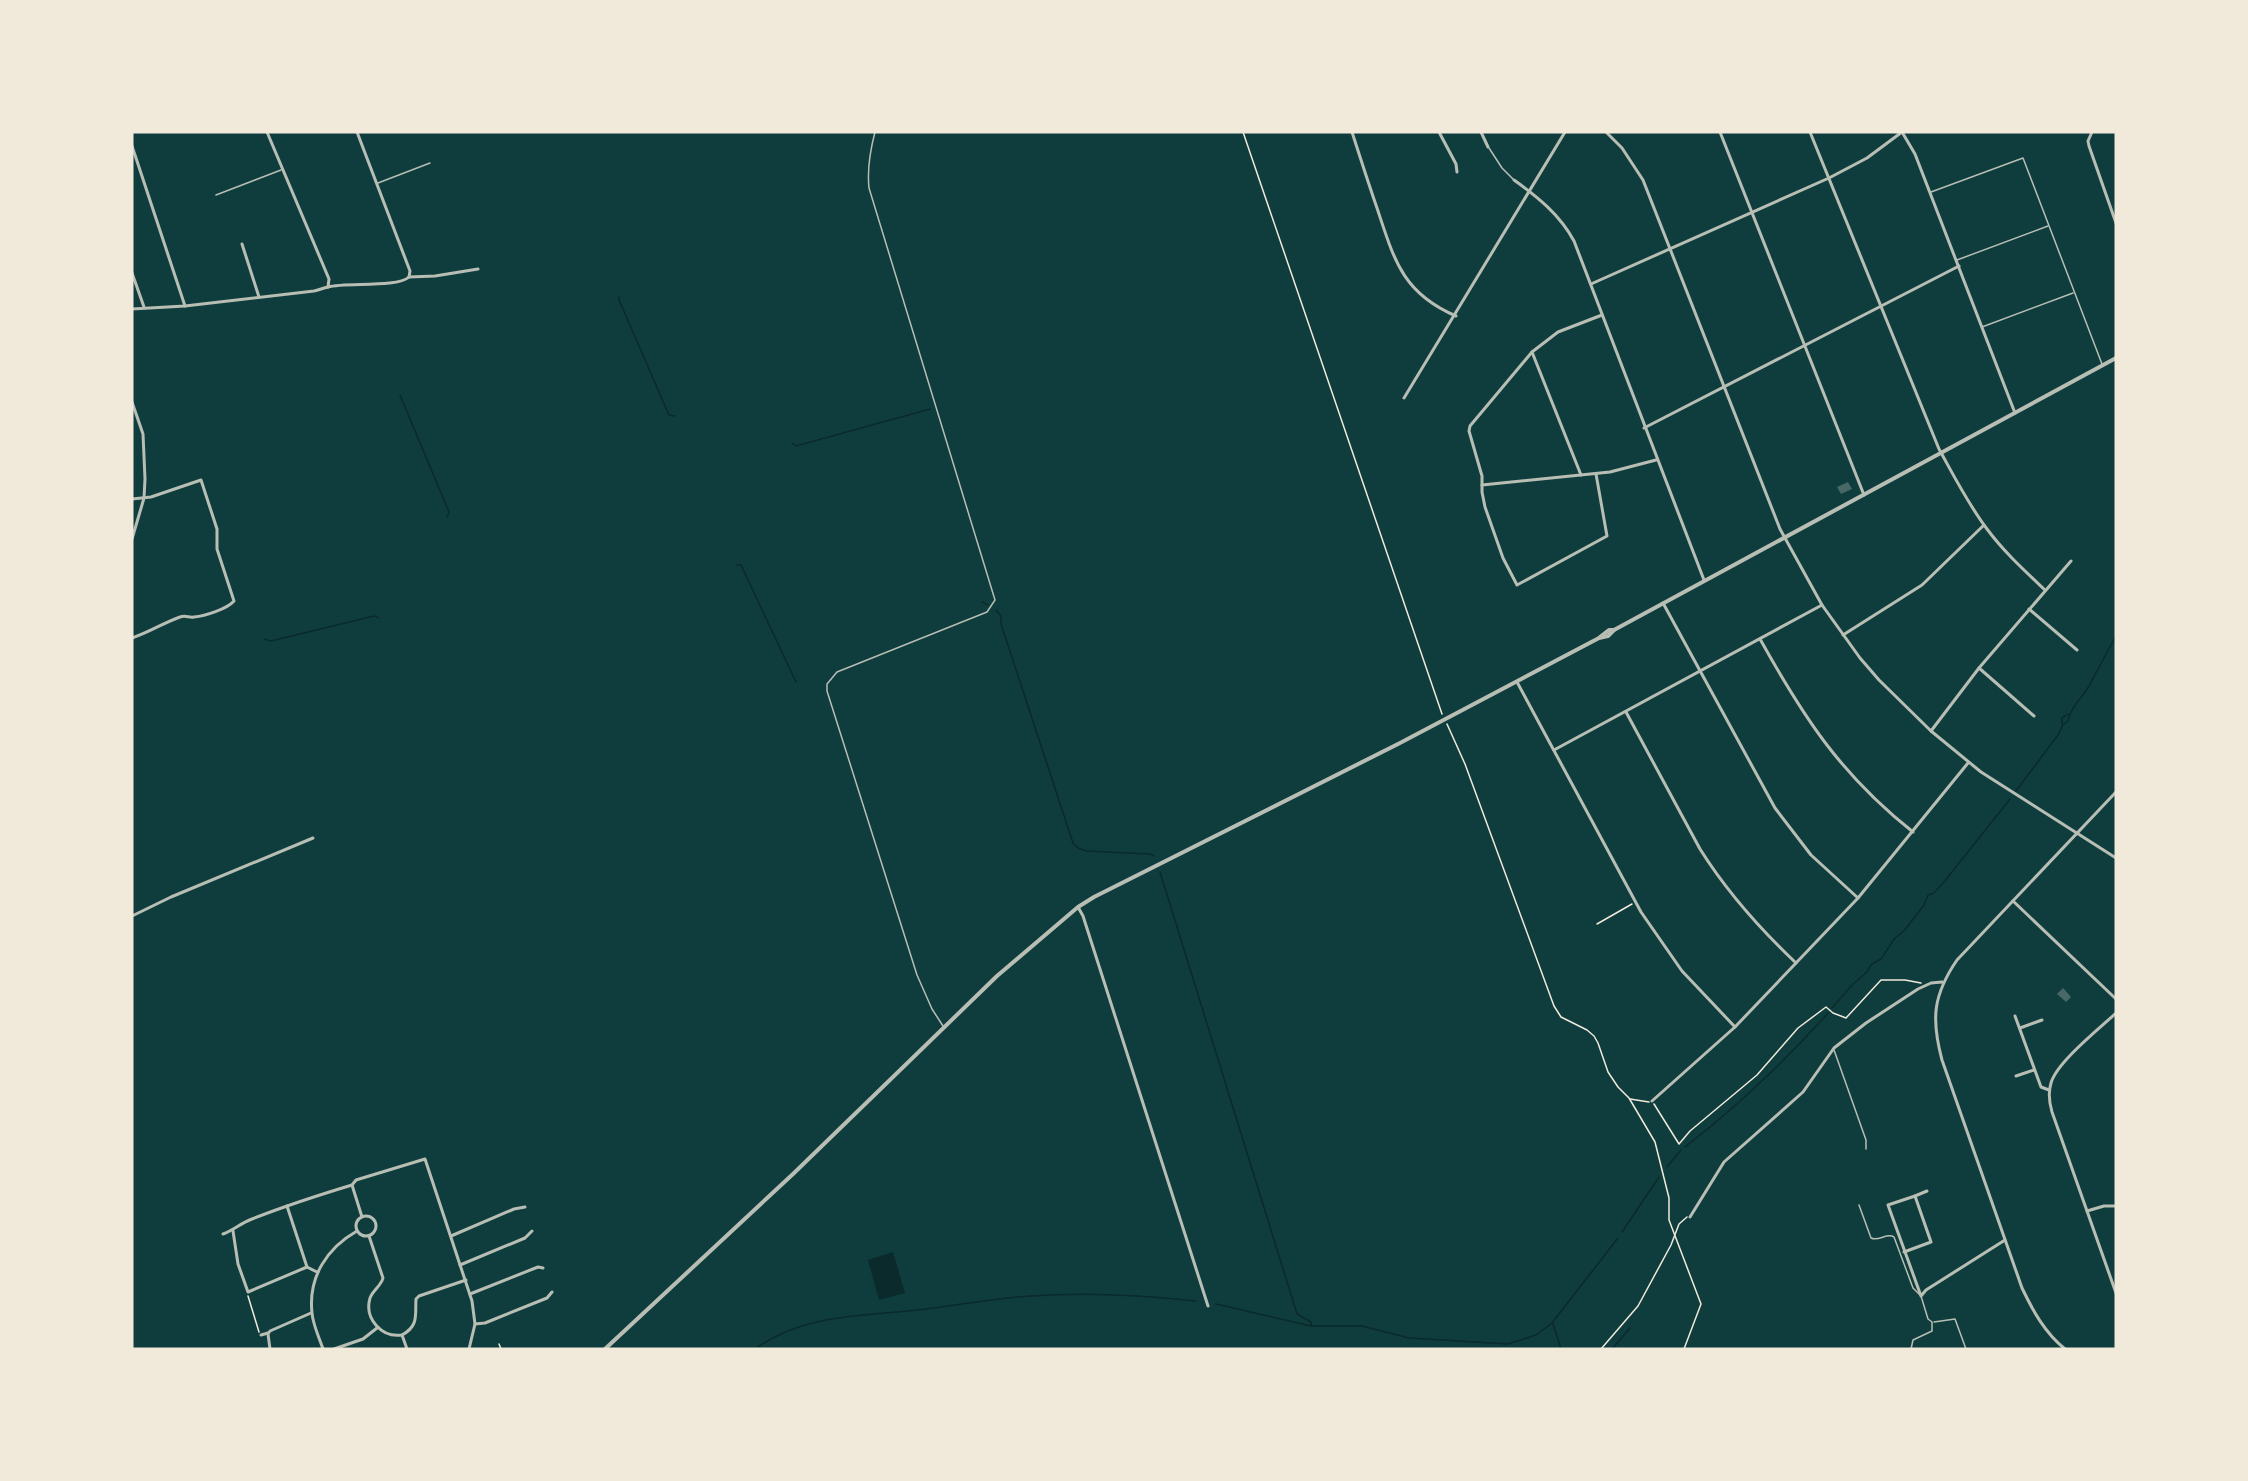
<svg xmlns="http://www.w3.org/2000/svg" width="2248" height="1481" viewBox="0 0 2248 1481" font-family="'Noto Sans',sans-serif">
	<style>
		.water { fill: #0a2a2b }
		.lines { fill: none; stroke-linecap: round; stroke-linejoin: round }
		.stream { stroke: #0a2a2b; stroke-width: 1.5 }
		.building { fill: #486865 }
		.path { stroke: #f1e9da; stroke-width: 1.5 }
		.service { stroke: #b8beb3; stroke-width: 1.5 }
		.minor { stroke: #b8beb3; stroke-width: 3 }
		.tertiary { stroke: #b8beb3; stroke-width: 4 }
	</style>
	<rect width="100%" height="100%" fill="#0f3d3e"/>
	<path class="water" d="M893,1252L905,1293L879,1300L868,1260Z"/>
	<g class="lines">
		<g class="stream">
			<path d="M619,297V300L669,415L675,416"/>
			<path d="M400,395L449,512L447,517"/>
			<path d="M792,443L796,446L930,409"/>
			<path d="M736,565H741L796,682"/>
			<path d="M982,602L988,605"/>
			<path d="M996,610L1001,616V624L1073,843L1078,848L1086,851L1150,854L1154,856"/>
			<path d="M264,639L271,641L374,616L379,618"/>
			<path d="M2062,724V718L2068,714"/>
			<path d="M2016,791L2058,735L2063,725L2068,721C2070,708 2082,698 2089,686C2098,669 2107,652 2116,636"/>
			<path d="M1160,872L1297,1314L1311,1322V1326"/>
			<path d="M1832,1008L1853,984L1866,973L1872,964L1881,959L1895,938L1904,931L1924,905L1928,895L1934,893L1944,882L2010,799"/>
			<path d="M1685,1147C1737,1107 1784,1062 1828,1013"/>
			<path d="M1667,1167L1681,1150"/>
			<path d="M1622,1232L1659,1177"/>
			<path d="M1216,1304L1311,1326H1362L1409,1338L1508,1344L1536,1335L1552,1323L1618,1238"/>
			<path d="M1553,1324L1561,1349"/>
			<path d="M755,1349C803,1314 861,1316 918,1310C955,1306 993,1298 1031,1296C1086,1292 1142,1295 1196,1301"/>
			<path d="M1612,1349L1630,1328"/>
		</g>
	</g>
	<g class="building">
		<path d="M1848,482L1852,489L1841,494L1837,487Z"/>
		<path d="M2063,988L2071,997L2066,1002L2057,994Z"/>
	</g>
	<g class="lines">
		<g class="path">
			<path d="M1243,132L1442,714"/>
			<path d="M1447,724L1465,764L1554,1006L1561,1017L1587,1030L1594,1036L1598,1043L1608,1072L1618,1087L1629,1098L1655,1142L1669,1198V1220L1701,1304L1684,1349"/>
			<path d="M1597,924L1632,904"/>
			<path d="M1630,1099L1649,1102"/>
			<path d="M1654,1104L1679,1144L1690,1131L1757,1075L1798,1028L1826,1007L1833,1013L1846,1018L1881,980H1905L1921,983"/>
			<path d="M248,1296L259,1332"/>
			<path d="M499,1344L501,1349"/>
			<path d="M1601,1349L1638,1306L1671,1245L1679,1224L1687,1217"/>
		</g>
		<g class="service">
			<path d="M875,132C870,151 867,169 869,188L995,600L987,612L837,672L827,684V691L917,975L932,1009L943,1026"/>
			<path d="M1489,148L1502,168L1514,180"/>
			<path d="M378,183L430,163"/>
			<path d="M1931,192L2023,158L2102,364"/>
			<path d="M216,195L281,170"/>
			<path d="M1957,260L2048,226"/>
			<path d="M1982,327L2073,293"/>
			<path d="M1834,1050L1866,1140V1149"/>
			<path d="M1859,1205L1871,1238C1879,1242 1887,1232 1894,1237L1913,1288L1921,1296L1928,1319L1932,1322V1331L1913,1340L1911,1349"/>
			<path d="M1934,1322L1955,1319L1966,1349"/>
		</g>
		<g class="minor">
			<path d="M267,132L329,279L328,287"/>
			<path d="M357,132L410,271L409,277"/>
			<path d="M1352,132C1360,157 1368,182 1377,208C1394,259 1402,293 1456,316"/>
			<path d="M1439,132L1456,164L1457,172"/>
			<path d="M1481,132L1488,147"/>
			<path d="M1606,132L1622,148L1643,180L1780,529L1822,605L1860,658L1879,680L1931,731L1981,772L2116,858"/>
			<path d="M1720,132L1864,495"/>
			<path d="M1810,132L1939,449C1954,476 1968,504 1987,529C2004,552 2025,571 2045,590"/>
			<path d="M1902,132L1915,154L2015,413"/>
			<path d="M2092,132L2088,141L2089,146L2116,223"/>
			<path d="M132,146L185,306"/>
			<path d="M1514,180C1538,197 1560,215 1574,241L1704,580"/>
			<path d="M242,244L259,297"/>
			<path d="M132,273L144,307"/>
			<path d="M1591,284L1829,178L1867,158L1902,132"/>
			<path d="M132,309L185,306L314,291C319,290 323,288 328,287C346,282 397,288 409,277L435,276L478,269"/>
			<path d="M1532,352L1581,475"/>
			<path d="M1404,398L1565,132"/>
			<path d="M132,402L143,434L145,479L144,498L132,539"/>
			<path d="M1644,428L1959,266"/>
			<path d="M1596,474L1607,536L1517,585L1503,558L1485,507L1482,492V476L1469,431L1470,426L1532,352L1558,332L1602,315"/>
			<path d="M1482,485L1610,472L1656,460"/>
			<path d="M132,499L151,497L201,480L217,529V549L234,601C227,609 205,616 194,617C189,618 186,615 180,617C163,623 150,632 132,638"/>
			<path d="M1663,603L1775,808L1811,855L1858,898"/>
			<path d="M2029,609L2077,650"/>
			<path d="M1843,635L1922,585L1984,525"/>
			<path d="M1760,639C1804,718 1841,775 1913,832"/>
			<path d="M1979,668L2034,716"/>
			<path d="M1517,682L1641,912L1682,971L1735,1027"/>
			<path d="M1626,712L1700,849C1727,892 1759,928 1796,963"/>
			<path d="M1931,731L1979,668L2071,561"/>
			<path d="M1554,750L1822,605"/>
			<path d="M2013,901L2116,999"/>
			<path d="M1078,907L1083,916L1208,1306"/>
			<path d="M132,916L171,897L313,838"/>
			<path d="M2116,1013C2099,1029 2057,1062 2051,1083C2048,1093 2049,1102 2052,1112L2116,1293"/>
			<path d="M2015,1016L2041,1087L2049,1090"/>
			<path d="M2020,1028L2042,1020"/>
			<path d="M2016,1076L2034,1070"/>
			<path d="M1652,1101L1735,1027L1858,898L1968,763"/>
			<path d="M352,1185L362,1217"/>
			<path d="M1915,1196L1927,1191"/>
			<path d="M287,1206L307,1267"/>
			<path d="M2087,1211L2104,1206H2116"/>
			<circle cx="366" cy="1226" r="10"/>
			<path d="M1690,1217L1724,1162L1803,1092L1834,1048L1866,1023L1918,989L1931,983L1942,982"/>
			<path d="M233,1231L238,1264L248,1292L307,1267L317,1272"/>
			<path d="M223,1234C234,1230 241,1223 252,1219C285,1206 319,1195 352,1185L356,1180L425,1159L472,1301L475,1324L469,1349"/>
			<path d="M369,1236L383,1278C381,1286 373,1290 370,1298C364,1319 382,1338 402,1335C419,1326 415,1315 416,1299L419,1296L466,1280"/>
			<path d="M451,1236L514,1209L525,1207"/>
			<path d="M1904,1252L1931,1242L1915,1196L1888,1205L1921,1296L1926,1290L2005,1240"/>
			<path d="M460,1265L525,1238L532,1231"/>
			<path d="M470,1294L538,1267L543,1268"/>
			<path d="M475,1324L485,1323L547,1298L552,1292"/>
			<path d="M261,1335L268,1333"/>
			<path d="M402,1335L407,1349"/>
			<path d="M270,1349L268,1334L270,1331L311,1313"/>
			<path d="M323,1349C319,1337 313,1325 312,1313C308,1277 327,1248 357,1231"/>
			<path d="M334,1349L363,1339L377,1328"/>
			<path d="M2065,1349C2045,1333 2033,1311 2022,1288L1942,1060C1931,1019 1933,995 1957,960L2116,792"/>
		</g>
		<g class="tertiary">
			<path d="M1600,637L1609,630H1614L2116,358"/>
			<path d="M605,1349L793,1174L997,976L1078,907L1094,897L1400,743L1599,638L1608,636L1614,630"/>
		</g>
	</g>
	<rect width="2248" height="1481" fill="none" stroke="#f1e9da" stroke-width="267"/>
</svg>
